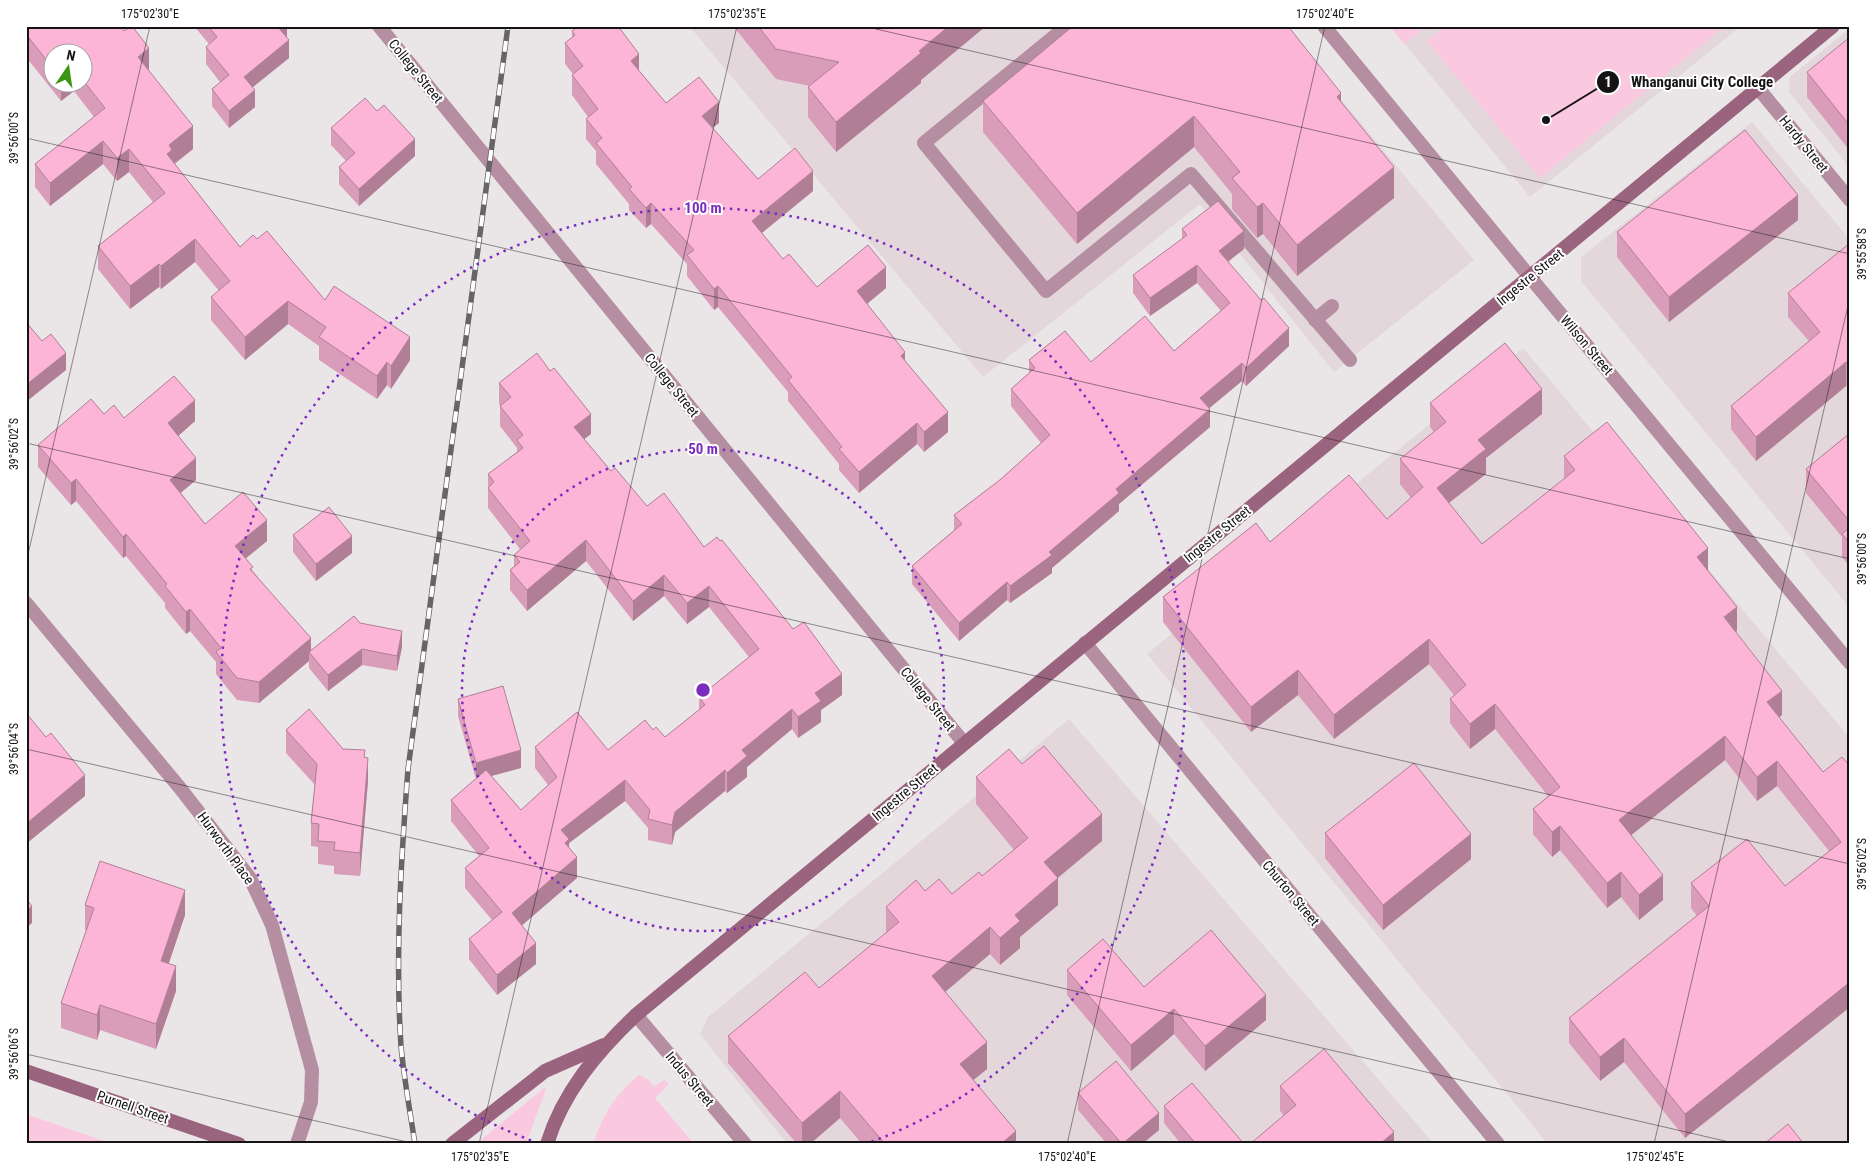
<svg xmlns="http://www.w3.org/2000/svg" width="1876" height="1170" viewBox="0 0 1876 1170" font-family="'Roboto Condensed',sans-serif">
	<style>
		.built { fill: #e3d7dc }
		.green { fill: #fac8df }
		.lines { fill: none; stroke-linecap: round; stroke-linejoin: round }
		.service { stroke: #b58fa1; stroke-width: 14 }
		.minor { stroke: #b58fa1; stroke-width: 14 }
		.tertiary { stroke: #b58fa1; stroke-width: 14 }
		.secondary { stroke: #9a647f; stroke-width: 14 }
		.rail-casing { stroke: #676465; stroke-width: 5.5 }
		.rail { stroke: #fff; stroke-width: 4; stroke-dasharray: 11; stroke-linecap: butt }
		.wall { fill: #d99cb9; fill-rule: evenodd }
		.shaded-wall { fill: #b07f96 }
		.building { fill: #fcb5d7; stroke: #b07f96 }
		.ticks { fill: none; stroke: #151314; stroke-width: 1; stroke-opacity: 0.45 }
		.ring { fill: none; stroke: #7b2cbf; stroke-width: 2.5; stroke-dasharray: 2.5 5 }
		.labels { text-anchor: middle; stroke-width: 4; stroke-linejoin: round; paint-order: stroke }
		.street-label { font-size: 14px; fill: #151314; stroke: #fff }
		.centre { fill: #7b2cbf; stroke: #fff; stroke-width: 2.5 }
		.ring-label { font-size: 15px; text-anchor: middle; font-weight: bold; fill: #7b2cbf; stroke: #fff; stroke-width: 4; stroke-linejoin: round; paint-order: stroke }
		.leader { fill: none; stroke: #151314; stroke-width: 2 }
		.callout-dot { fill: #151314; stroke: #fff; stroke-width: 2 }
		.mark-label { font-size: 15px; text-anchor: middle; font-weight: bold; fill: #fff }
		.callout-label { font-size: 15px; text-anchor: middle; font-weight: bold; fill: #151314; stroke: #fff; stroke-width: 4; stroke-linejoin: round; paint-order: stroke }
		.neatline { fill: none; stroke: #151314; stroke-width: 2 }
		.ticks-label { font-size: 12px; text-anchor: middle; fill: #151314 }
	</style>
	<rect width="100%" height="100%" fill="#eae6e8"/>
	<g class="built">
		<path d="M689,26H1281L1474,260L1334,372L1200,204L983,377Z"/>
		<path d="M1390,26H1741L1530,197Z"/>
		<path d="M1850,28V168L1789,92L1790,77Z"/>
		<path d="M1752,122L1850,240V608L1581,281V257Z"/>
		<path d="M1523,348L1850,738V1144H1548L1147,654Z"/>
		<path d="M1069,719L1434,1144H787L700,1034L708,1017Z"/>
	</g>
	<g class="green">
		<path d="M1390,26H1427L1404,44Z"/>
		<path d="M1446,26H1725L1540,178L1427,41Z"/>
		<path d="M639,1075L649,1080L654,1087L664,1080L669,1084L655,1098L694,1144H593C602,1116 616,1093 639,1075Z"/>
		<path d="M544,1088L546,1089L526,1144H476Z"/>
		<path d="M26,1114L113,1144H26Z"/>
	</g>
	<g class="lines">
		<g class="service">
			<path d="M1067,26L924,143L1046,291L1191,174L1350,360"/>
			<path d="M1315,320L1332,306"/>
		</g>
		<g class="minor">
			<path d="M1758,88L1850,200"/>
			<path d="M1530,277L1850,663"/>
			<path d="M26,603L180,788L250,878L272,925L312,1070L311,1102L297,1144"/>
			<path d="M1085,643L1498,1144"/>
			<path d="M636,1015L745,1144"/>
		</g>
		<g class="tertiary">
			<path d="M379,26L964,743"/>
			<path d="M1324,26L1530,277"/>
		</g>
		<g class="secondary">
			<path d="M26,1071L239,1144"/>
			<path d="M452,1144L545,1071L604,1045"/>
			<path d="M547,1144C563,1092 597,1052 636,1015L1833,26"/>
		</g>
		<defs>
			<path id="rail" d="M415,1144C410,1111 404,1079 401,1046C395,954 401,861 408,769L508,26"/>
		</defs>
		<use href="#rail" class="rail-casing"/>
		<use href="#rail" class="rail"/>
	</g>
	<g class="wall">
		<path d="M26,26L149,71L193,149L175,164L240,247L257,239L325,300L410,360L391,389L387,385L377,399L319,360V346L288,324L245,360L211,320V297L219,291L195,262L161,289L159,287L130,309L98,269V246L153,202L129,172L117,181L103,164L50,206L35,187V164L94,117L74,91L61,101L26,57ZM52,52H82V82H52Z"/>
		<path d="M194,26H287V37L289,58L253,87L255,107L229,128L212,106V89L220,82L206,64V47L209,44Z"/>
		<path d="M733,26H986L921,80V83L836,152L808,117V87L810,86L776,79Z"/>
		<path d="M572,31L639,71L666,103L719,123L712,128L758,179L813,191L762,233L783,259L817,287L886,288L867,304L905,360L948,432L924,452L917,444L859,493L839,470V464L788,401V392L718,307L714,310L687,276V264L651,224L646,228L629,210V204L596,164V151L586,139V119L588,117L572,95V75L573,74L565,64V43L572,37Z"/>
		<path d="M1850,37V151L1807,97V72Z"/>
		<path d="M983,101L1341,103L1394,198L1297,276L1263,234L1257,238L1232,209V194L1194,147L1077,244L983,132Z"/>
		<path d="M377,111L415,156L359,206L339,184V167L346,161L331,145V128Z"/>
		<path d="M1798,220L1669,322L1617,257V232Z"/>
		<path d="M1182,229L1244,249L1228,261L1289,346L1246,386L1242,381L1209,408L1210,427L1119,504V511L1052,568V573L1010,603L1007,600L959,641L912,584V566L954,530V515L1001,479L1041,443L1011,406V389L1029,373V360L1091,362L1174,351L1221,311L1197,283L1150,316L1133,293V275L1182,239Z"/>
		<path d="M1850,243V391L1846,386L1756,461L1731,429V406L1809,341L1788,317V293Z"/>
		<path d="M499,383L591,434L584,439L611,471L647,506L704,547L842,695L821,710V722L798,738L792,729L747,767V777L727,793L725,791L675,832L672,845L648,840V828L625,801L569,843V849L577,878L521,925L536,964L497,995L469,959V939L492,920L465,888V868L479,856L451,821V800L476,779L458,716V699L521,768L491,776L521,810L548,785L535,768V747L608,750L653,730L665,737L699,710V697L749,657L709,607L687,624L664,596L633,621L586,561L527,611L510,590V570L514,566V555L520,549L488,508V474L517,452V448L500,426V405L499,404Z"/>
		<path d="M1430,403L1542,414L1486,458V474L1449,503L1482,544L1564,479V456L1708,570L1737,631L1736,632L1782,715L1779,717L1823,772L1850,766V1007L1685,1138L1624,1062L1600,1081L1569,1043V1018L1697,916L1691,908V883L1785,886L1829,851L1777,786L1757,801L1725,760L1631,835L1663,900L1639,920L1621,897L1607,908L1560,850L1552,857L1533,834V809L1548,796L1495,729L1470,749L1450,723V699L1454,695L1429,664L1334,739L1298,695L1251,732L1163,622V597L1270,542L1387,519L1411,498L1400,484V459L1434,432L1430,427Z"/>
		<path d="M104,414L124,418L195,421L178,436L196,480L181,493L205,524L267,541L245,559L253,571L311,650L360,623L402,647L397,671L362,665L328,691L309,668V661L259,703L237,700L216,674V662L190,631L186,634L165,608V603L126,556L123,558L76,501L71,505L38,467V445Z"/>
		<path d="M1850,433V567L1842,557V537L1806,493V469Z"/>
		<path d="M293,535L352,553L316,581L293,552Z"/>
		<path d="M286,730L343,749L365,757L368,781L360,876L334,874V866L318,864V847L311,846V823L315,785L286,753Z"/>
		<path d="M1022,764L1102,841L1058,878V905L1020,937V948L1000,965L990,954L945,992L987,1069L973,1080L1016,1144H862L840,1118L810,1144H797L728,1063V1036L819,988L886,933V907L925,891L952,894L982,876L1014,850L976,804V777Z"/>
		<path d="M1325,833L1471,859L1383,930L1325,858Z"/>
		<path d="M85,905L185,915L169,963L176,991L156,1049L100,1030L97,1040L61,1028V1003L87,930H85Z"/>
		<path d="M1067,970L1144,987L1266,1020L1205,1071L1174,1034L1131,1071L1067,995Z"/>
		<path d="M1280,1086L1394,1144L1284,1116L1280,1111Z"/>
		<path d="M1078,1093L1159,1130L1142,1144H1107L1078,1110Z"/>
		<path d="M1164,1106L1244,1144H1181L1164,1123Z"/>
	</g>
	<g class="shaded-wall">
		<path d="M279,26H287V37L278,44V27Z"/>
		<path d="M949,26H986L921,80V83L836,152V122Z"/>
		<path d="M289,40V58L244,94V77Z"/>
		<path d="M149,48V71L138,57Z"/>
		<path d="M639,54V75L631,61Z"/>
		<path d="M61,82H74V91L61,101Z"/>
		<path d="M255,90V107L229,128V111Z"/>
		<path d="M1341,93V124L1337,97Z"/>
		<path d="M719,102V123L702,136V116Z"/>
		<path d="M1194,116V147L1077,244V213Z"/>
		<path d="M193,126V149L172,165L167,154L169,145Z"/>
		<path d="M415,139V156L359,206V189Z"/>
		<path d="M103,141V164L50,206V183Z"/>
		<path d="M129,149V172L117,181V158Z"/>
		<path d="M1394,167V198L1297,276V245Z"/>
		<path d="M813,171V191L752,241V221Z"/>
		<path d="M1798,195V220L1669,322V297Z"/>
		<path d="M651,203V224L646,228V208Z"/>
		<path d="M1263,203V234L1257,238V207Z"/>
		<path d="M1244,231V249L1219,269V251Z"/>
		<path d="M195,239V262L161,289V266Z"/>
		<path d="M159,264V287L130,309V286Z"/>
		<path d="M1197,265V283L1150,316V298Z"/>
		<path d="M886,267V288L857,312V291Z"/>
		<path d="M718,286V307L714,310V289Z"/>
		<path d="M288,301V324L245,360V337Z"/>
		<path d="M1289,328V346L1246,386V368Z"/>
		<path d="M410,337V360L391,389V366Z"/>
		<path d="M905,352V373L901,356Z"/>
		<path d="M66,353V370L26,402V385Z"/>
		<path d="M387,362V385L377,399V376Z"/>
		<path d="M1846,362V386L1756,461V437Z"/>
		<path d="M1242,363V381L1200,416V398Z"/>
		<path d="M1542,389V414L1486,458V474L1437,512V488L1478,440Z"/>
		<path d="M195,400V421L168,445V423Z"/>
		<path d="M1210,409V427L1119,504V511L1052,568V573L1010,603V586L1049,552L1116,489Z"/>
		<path d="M948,412V432L924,452V432Z"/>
		<path d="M591,414V434L574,447V427Z"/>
		<path d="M917,423V444L859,493V472Z"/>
		<path d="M196,458V480L170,501V480Z"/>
		<path d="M76,479V501L71,505V483Z"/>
		<path d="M267,520V541L235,567V546Z"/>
		<path d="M126,534V556L123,558V537Z"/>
		<path d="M352,536V553L316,581V564Z"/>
		<path d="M586,540V561L527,611V590Z"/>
		<path d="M1708,548V573L1697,557Z"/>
		<path d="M664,575V596L633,621V601Z"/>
		<path d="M1007,582V600L959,641V623Z"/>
		<path d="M709,586V607L687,624V603Z"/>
		<path d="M1737,607V631L1724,642V617Z"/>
		<path d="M190,609V631L186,634V612Z"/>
		<path d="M402,631V647L397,671V656Z"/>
		<path d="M311,638V654L309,652V661L259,703V682Z"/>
		<path d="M1429,639V664L1334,739V715Z"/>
		<path d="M362,649V665L328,691V675Z"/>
		<path d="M1298,670V695L1251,732V707Z"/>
		<path d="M842,674V695L821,710V722L798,738V717L815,693Z"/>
		<path d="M1782,691V715L1767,727V702Z"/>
		<path d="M1495,704V729L1470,749V724Z"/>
		<path d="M792,709V729L747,767V777L727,793V773L742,750Z"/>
		<path d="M1725,736V760L1619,845V820Z"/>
		<path d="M521,750V768L476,780V763Z"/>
		<path d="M368,758V781L360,876V853Z"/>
		<path d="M1777,761V786L1757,801V777Z"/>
		<path d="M725,770V791L675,832L672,845V825L675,812Z"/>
		<path d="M85,775V796L26,844V824Z"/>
		<path d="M625,780V801L569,843V860L561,830Z"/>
		<path d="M1102,814V841L1044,889V862Z"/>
		<path d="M1560,826V850L1552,857V832Z"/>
		<path d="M1471,834V859L1383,930V905Z"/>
		<path d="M577,857V878L512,934V913Z"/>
		<path d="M1621,872V897L1607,908V883Z"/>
		<path d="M1663,875V900L1639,920V895Z"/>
		<path d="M1058,878V905L1020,937V948L1000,965V938L1015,915Z"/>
		<path d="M185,890V915L161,986V961Z"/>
		<path d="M32,906V923L26,928V911Z"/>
		<path d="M990,927V954L932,1003V976Z"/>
		<path d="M536,943V964L497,995V975Z"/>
		<path d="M176,966V991L156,1049V1024Z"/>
		<path d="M1850,982V1007L1685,1138V1114Z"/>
		<path d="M1266,995V1020L1205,1071V1046Z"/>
		<path d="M100,1005V1030L97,1040V1015Z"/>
		<path d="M1174,1009V1034L1131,1071V1045Z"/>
		<path d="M1624,1038V1062L1600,1081V1057Z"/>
		<path d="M987,1042V1069L960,1091V1064Z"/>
		<path d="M840,1091V1118L810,1144H802V1123Z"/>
		<path d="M1159,1113V1130L1142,1144H1122Z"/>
		<path d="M1016,1131V1144H1001Z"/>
		<path d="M1394,1132V1144H1380Z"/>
	</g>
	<g class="building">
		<path d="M26,26H120L124,31L132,26L149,48L138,57L193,126L169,145L172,150L167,154L240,247L253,235L257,239L267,231L325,300L334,286L410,337L391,366L387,362L377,376L319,337L326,327L288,301L245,337L211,297L230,281L195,239L161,266L159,264L130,286L98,246L165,193L129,149L117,158L103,141L50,183L35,164L105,108L82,79V52H52V67L26,34Z"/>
		<path d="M208,26H279L278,27L289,40L244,77L255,90L229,111L212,89L229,75L206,47L217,37Z"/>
		<path d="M579,26H618L639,54L631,61L666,103L699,77L719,102L702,116L758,179L795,148L813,171L752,221L783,259L789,254L817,287L868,245L886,267L857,291L905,352L901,356L948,412L924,432L917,423L859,472L839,449L842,447L788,380L792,377L718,286L714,289L687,255L694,250L651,203L646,208L629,189L632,187L596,143L602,138L586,119L598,109L572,75L583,66L565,43L575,35L572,31Z"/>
		<path d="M758,26H878V30L882,26H949L919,51L921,53L836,122L808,87L839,62L776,49Z"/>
		<path d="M1073,26H1288L1341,93L1337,97L1394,167L1297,245L1263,203L1257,207L1232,178L1240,172L1194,116L1077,213L983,101Z"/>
		<path d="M1850,37V126L1807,72Z"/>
		<path d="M365,98L377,111L384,105L415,139L359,189L339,167L355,153L331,128Z"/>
		<path d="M1745,130L1798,195L1669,297L1617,232Z"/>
		<path d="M1218,201L1244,231L1219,251L1261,300L1264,298L1289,328L1246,368L1242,363L1200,398L1210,409L1116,489L1119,493L1049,552L1052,555L1010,586L1007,582L959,623L912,566L962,524L954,515L1001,479L1050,435L1011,389L1035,368L1029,360L1065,331L1091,362L1145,316L1174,351L1230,303L1197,265L1150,298L1133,275L1187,235L1182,229Z"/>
		<path d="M1850,243V367L1846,362L1756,437L1731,406L1820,332L1788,293Z"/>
		<path d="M26,322L42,341L51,334L66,353L26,385Z"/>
		<path d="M1505,343L1542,389L1478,440L1486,449L1437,488L1482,544L1575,470L1564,456L1607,422L1708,548L1697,557L1737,607L1724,617L1782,691L1767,702L1823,772L1842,757L1850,766V982L1685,1114L1624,1038L1600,1057L1569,1018L1709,906L1691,883L1747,839L1785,886L1841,842L1777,761L1757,777L1725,736L1619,820L1663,875L1639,895L1621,872L1607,883L1560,826L1552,832L1533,809L1560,787L1495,704L1470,724L1450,699L1466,685L1429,639L1334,715L1298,670L1251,707L1163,597L1256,523L1270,542L1349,475L1387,519L1423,487L1400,459L1446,422L1430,403Z"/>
		<path d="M537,353L550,371L554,368L591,414L574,427L611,471L615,468L647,506L664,493L704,547L717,537L720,541L722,540L793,629L804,622L842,674L815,693L821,701L798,717L792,709L742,750L747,756L727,773L725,770L675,812L672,825L648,819L650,810L625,780L561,830L569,839L565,843L577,857L512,913L536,943L497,975L469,939L502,912L465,868L489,848L451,800L486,770L521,810L557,777L535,747L577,712L608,750L645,720L653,730L656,727L665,737L705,705L699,697L759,649L709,586L687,603L664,575L633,601L586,540L527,590L510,570L520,562L514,555L530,541L488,488L494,482L488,474L523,448L517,440L523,435L500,406L511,397L499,383Z"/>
		<path d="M174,376L195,400L168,423L196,458L170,480L205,524L243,492L267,520L235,546L253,567L250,569L311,638L259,682L237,678L216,652L221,648L190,609L186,612L165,586L167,584L126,534L123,537L76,479L71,483L38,445L91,399L104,414L114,405L124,418Z"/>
		<path d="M1850,433V522L1806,469Z"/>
		<path d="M329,507L352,536L316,564L293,535Z"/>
		<path d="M1850,527V543L1842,534Z"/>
		<path d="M354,616L360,623L402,631L397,656L362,649L328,675L309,652Z"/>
		<path d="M503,686L521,750L476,763L458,699Z"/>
		<path d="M309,709L343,749L365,750L364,757L368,758L360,853L334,850L335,842L318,841L319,824L311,823L317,764L286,730Z"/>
		<path d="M26,713L46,737L51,733L85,775L26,824Z"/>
		<path d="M1044,746L1102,814L1044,862L1058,878L1015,915L1020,921L1000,938L990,927L932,976L987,1042L960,1064L1016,1131L1001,1144H885L840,1091L802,1123L728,1036L805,972L819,988L899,922L886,907L916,880L925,891L939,879L952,894L979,872L982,876L1028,838L976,777L1009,749L1022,764Z"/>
		<path d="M1414,763L1471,834L1383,905L1325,833Z"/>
		<path d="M100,861L185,890L161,961L176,966L156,1024L100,1005L97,1015L61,1003L94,908L85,905Z"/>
		<path d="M26,899L32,906L26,911Z"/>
		<path d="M1211,930L1266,995L1205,1046L1174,1009L1131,1045L1067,970L1103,939L1144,987Z"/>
		<path d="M1324,1049L1394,1132L1380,1144H1250L1296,1105L1280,1086Z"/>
		<path d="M1116,1061L1159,1113L1122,1144L1078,1093Z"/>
		<path d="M1192,1083L1244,1144H1196L1164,1106Z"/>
		<path d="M1788,1124L1804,1144H1764Z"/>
	</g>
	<path class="ticks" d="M863,26L1850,254M26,138L1850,559M26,443L1850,864M26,563L150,26M26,749L1738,1144M26,1054L416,1144M479,1144L737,26M1067,1144L1325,26M1654,1144L1850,297"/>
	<g class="ring">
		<circle cx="703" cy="690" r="241"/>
		<path d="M538 1143A482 482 0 1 1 868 1143"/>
	</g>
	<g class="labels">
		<g class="street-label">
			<text transform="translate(416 71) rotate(51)" y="5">College Street</text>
			<text transform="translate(1804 144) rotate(51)" y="5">Hardy Street</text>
			<text transform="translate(1530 277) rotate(-39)" y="5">Ingestre Street</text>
			<text transform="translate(1587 345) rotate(50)" y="5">Wilson Street</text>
			<text transform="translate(672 385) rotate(51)" y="5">College Street</text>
			<text transform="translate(1217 534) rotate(-39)" y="5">Ingestre Street</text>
			<text transform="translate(928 699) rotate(51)" y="5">College Street</text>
			<text transform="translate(905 792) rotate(-40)" y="5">Ingestre Street</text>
			<text transform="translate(226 848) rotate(54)" y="5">Hurworth Place</text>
			<text transform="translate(1291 893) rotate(50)" y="5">Churton Street</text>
			<text transform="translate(690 1079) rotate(50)" y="5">Indus Street</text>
			<text transform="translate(133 1107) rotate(19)" y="5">Purnell Street</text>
		</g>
	</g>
	<circle cx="703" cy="690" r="8" class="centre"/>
	<g class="ring-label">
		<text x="703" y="213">100 m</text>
		<text x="703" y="454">50 m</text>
	</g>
	<path class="leader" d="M1546 120L1608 82"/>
	<g class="callout-dot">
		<circle cx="1546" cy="120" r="5"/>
		<circle cx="1608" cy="82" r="12"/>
	</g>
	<g class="mark-label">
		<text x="1608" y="87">1</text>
	</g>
	<g class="callout-label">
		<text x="1702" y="87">Whanganui City College</text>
	</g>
	<rect width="1876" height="1170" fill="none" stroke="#ffffff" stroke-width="55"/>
	<g transform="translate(68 68) rotate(13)"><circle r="24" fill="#ffffff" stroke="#a1a1a1"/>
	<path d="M0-4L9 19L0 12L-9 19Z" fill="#3b9713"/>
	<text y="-8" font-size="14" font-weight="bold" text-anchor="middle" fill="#151314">N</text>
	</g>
	<rect x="28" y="28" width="1820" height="1114" class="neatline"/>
	<g class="ticks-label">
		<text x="150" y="18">175°02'30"E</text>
		<text x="737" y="18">175°02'35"E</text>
		<text x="1325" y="18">175°02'40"E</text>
		<text transform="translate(14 138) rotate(-90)" y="4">39°56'00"S</text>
		<text transform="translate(1862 254) rotate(-90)" y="4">39°55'58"S</text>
		<text transform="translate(14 444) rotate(-90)" y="4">39°56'02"S</text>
		<text transform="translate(1862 559) rotate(-90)" y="4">39°56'00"S</text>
		<text transform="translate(14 749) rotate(-90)" y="4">39°56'04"S</text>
		<text transform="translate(1862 864) rotate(-90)" y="4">39°56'02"S</text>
		<text transform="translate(14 1054) rotate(-90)" y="4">39°56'06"S</text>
		<text x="480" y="1161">175°02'35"E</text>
		<text x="1067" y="1161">175°02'40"E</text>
		<text x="1655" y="1161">175°02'45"E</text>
	</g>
</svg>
